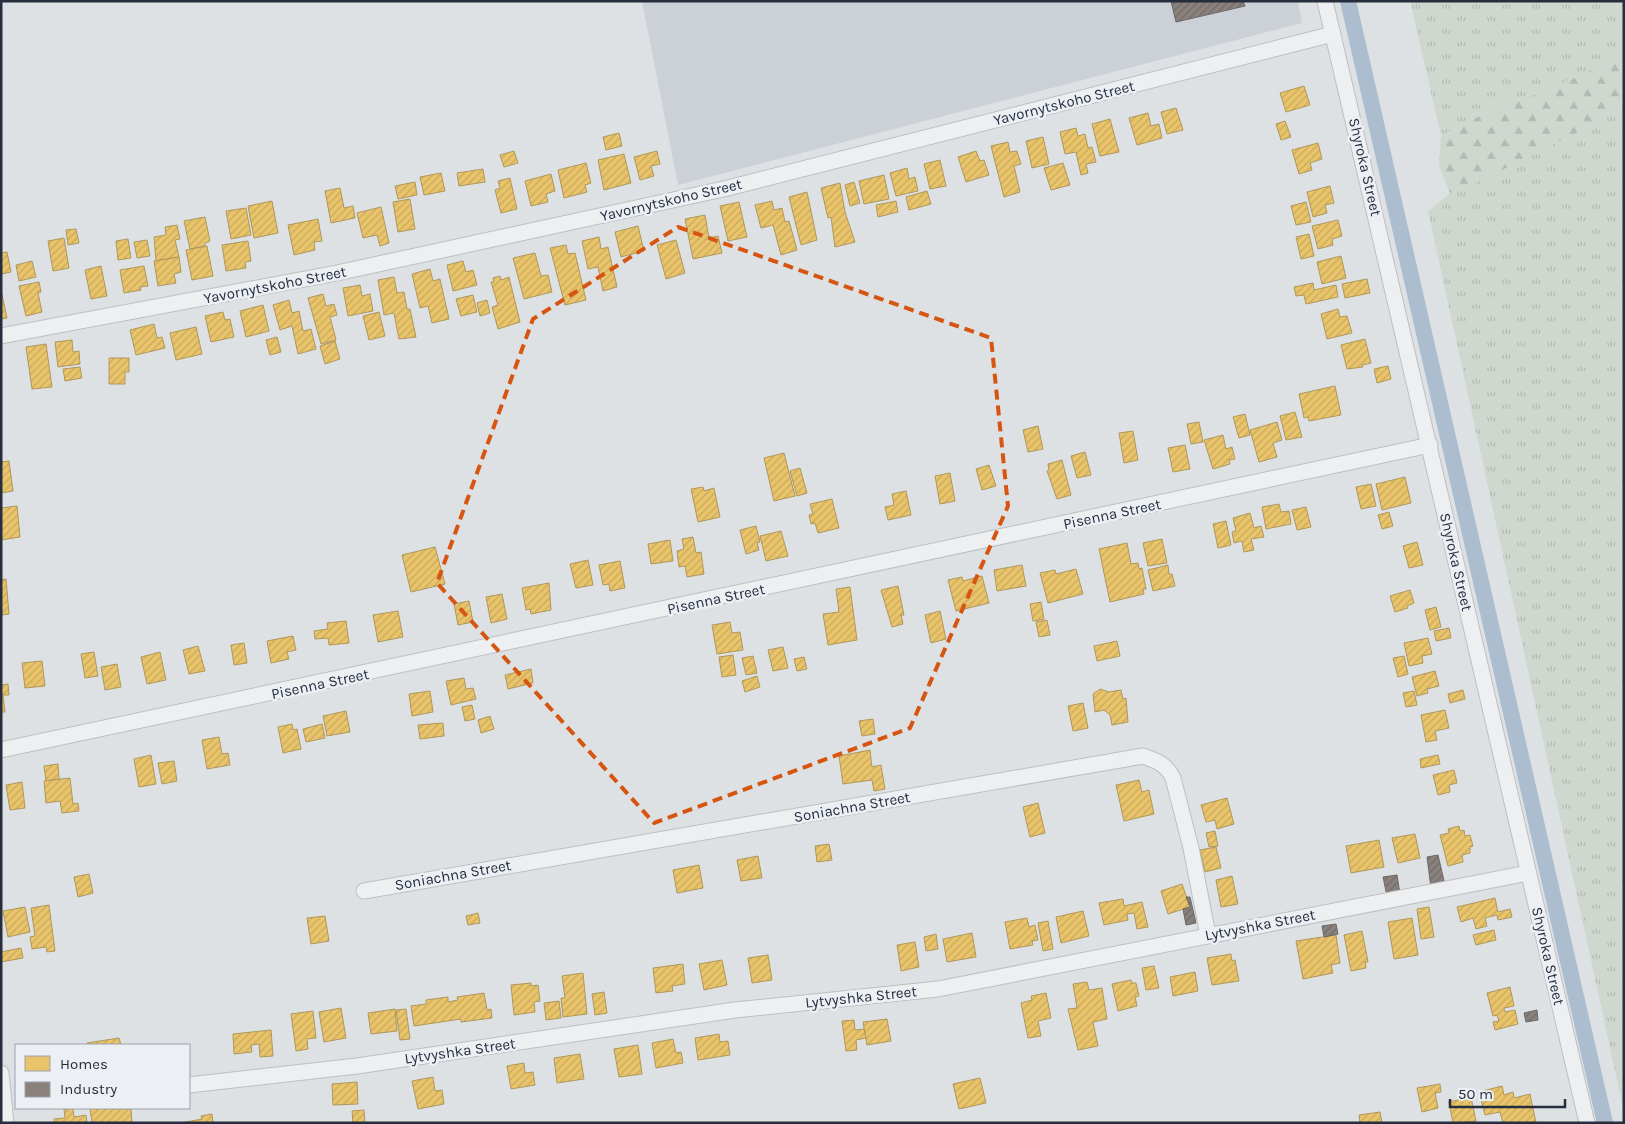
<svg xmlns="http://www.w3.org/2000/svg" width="1625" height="1124" viewBox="0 0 1625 1124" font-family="Karla,sans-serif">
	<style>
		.built { fill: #ccd0d7 }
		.grass { fill: url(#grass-tufts) }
		.forest { fill: url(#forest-firs) }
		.homes { fill: url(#homes-hatch); stroke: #ae975c }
		.industry { fill: url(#industry-hatch); stroke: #6c6869 }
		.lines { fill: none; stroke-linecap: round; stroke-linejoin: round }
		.canal { stroke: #acbdd0; stroke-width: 16 }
		.street-casing { stroke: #bdbfc2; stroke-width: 17 }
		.street { stroke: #eeeff1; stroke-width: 15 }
		.marked { fill: none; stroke: #d55511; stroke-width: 4; stroke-dasharray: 10 6; stroke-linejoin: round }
		.labels { text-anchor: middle; stroke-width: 5; stroke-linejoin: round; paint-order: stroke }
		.street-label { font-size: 15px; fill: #262e3d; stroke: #eceff4 }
	</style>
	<defs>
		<pattern id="grass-tufts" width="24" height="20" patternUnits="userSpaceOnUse" patternTransform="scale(1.25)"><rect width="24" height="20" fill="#cfd8cf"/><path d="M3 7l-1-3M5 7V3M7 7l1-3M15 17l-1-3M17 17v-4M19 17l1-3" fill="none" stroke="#b2bab3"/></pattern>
		<pattern id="forest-firs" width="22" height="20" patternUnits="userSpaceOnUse" patternTransform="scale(1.25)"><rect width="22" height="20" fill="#cfd8cf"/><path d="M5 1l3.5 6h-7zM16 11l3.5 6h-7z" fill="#b2bab3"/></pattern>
		<pattern id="homes-hatch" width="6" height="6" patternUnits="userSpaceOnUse" patternTransform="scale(1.25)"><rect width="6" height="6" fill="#e9c46a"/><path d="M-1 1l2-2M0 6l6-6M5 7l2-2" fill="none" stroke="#c8a95d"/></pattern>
		<pattern id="industry-hatch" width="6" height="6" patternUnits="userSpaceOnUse" patternTransform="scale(1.25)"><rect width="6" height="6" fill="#8a817c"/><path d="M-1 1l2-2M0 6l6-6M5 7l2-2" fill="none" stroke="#716a67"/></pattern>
	</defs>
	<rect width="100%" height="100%" fill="#dee1e4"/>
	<path class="built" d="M642,1H1298L1302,23L678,185Z"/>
	<g class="grass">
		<path d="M1410,1H1624V49L1614,58L1587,72L1540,94L1507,102L1441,136Z"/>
		<path d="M1624,102V1112L1428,211L1450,193L1484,179L1582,130Z"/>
	</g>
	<path class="forest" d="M1624,49V102L1582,130L1484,179L1450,193L1439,166L1441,136L1507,102L1540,94L1587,72L1614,58Z"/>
	<g class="homes">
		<path d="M1304,86L1310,105L1286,112L1280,93Z"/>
		<path d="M1176,108L1183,130L1167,134L1161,112Z"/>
		<path d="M1148,113L1151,126L1159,124L1162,138L1137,145L1129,118Z"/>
		<path d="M1110,119L1119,152L1100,156L1092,124Z"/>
		<path d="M1285,121L1291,137L1281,140L1276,124Z"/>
		<path d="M1076,128L1078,136L1085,134L1088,148L1092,147L1096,162L1086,164L1088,173L1081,175L1076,152L1065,154L1060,132Z"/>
		<path d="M619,133L622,146L606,150L603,137Z"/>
		<path d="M1043,137L1049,164L1032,168L1026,141Z"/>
		<path d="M1008,142L1010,152L1017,151L1021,164L1014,166L1020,192L1004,197L991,146Z"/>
		<path d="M1318,143L1322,159L1310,163L1312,170L1299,174L1292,150Z"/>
		<path d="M514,151L518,163L504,167L500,155Z"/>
		<path d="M657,151L660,164L651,166L654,176L640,180L634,157Z"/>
		<path d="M976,151L980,161L984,160L989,175L966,182L958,157Z"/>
		<path d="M624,154L631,183L604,190L598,160Z"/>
		<path d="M940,160L946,186L930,189L924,164Z"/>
		<path d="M586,163L591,183L585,185L587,192L564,198L558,170Z"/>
		<path d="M1063,163L1070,185L1051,190L1044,168Z"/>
		<path d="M907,168L909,179L915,177L918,191L896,196L890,173Z"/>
		<path d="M483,169L485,182L459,186L457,173Z"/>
		<path d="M441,173L445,191L424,195L420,177Z"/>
		<path d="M551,174L555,191L546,194L548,202L531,206L525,181Z"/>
		<path d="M884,175L889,199L864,204L859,181Z"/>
		<path d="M510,178L517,209L501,213L495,190L500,188L498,181Z"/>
		<path d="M415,182L417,195L398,199L395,186Z"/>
		<path d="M854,182L860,203L850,206L845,185Z"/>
		<path d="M840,183L845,212L855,242L835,247L831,217L828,218L821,188Z"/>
		<path d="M1330,186L1334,203L1325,205L1327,213L1313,217L1307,192Z"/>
		<path d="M340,188L344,208L353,206L355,218L331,223L325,191Z"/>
		<path d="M927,191L931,204L909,210L906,197Z"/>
		<path d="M807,192L817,240L801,245L789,197Z"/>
		<path d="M410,199L415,229L398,232L393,202Z"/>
		<path d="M272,201L278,233L254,238L248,206Z"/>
		<path d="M772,201L774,210L782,208L785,222L789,221L797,250L781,255L773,225L761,228L755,205Z"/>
		<path d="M896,201L898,212L878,217L876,205Z"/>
		<path d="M739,202L747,237L728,241L720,206Z"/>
		<path d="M1306,202L1311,222L1296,225L1291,206Z"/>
		<path d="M381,207L389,243L380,246L377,235L363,238L357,213Z"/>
		<path d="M246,208L251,235L231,239L226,211Z"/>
		<path d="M705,215L709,238L718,236L722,253L693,259L685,219Z"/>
		<path d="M205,217L210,241L205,243V246L190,249L184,221Z"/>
		<path d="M318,219L322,241L314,242L315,250L294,255L288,225Z"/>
		<path d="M1338,220L1342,236L1332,239L1333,245L1318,249L1312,226Z"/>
		<path d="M177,225L180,239L175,240L179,257L156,261L154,237L166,235L165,227Z"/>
		<path d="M638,226L644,251L621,257L615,232Z"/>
		<path d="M76,229L79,243L68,245L66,230Z"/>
		<path d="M1309,234L1314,256L1301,259L1296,237Z"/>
		<path d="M599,237L601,249L608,247L617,287L603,291L598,267L588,269L582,241Z"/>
		<path d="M64,238L69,268L53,271L48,241Z"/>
		<path d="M128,239L131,258L118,260L116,241Z"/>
		<path d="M147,240L150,256L137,258L134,242Z"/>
		<path d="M676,240L685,273L666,279L657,245Z"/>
		<path d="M248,241L251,261L245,262L246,268L226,271L222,245Z"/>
		<path d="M566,245L568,254L575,253L586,300L565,305L550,248Z"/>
		<path d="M207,246L213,276L192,280L186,250Z"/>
		<path d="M7,252L11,272L1,274V253Z"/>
		<path d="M535,253L541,276L548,275L552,292L524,299L513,258Z"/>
		<path d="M1341,256L1346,278L1322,284L1317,262Z"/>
		<path d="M179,257L181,272L174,274L176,283L158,286L154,261Z"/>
		<path d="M32,261L36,277L19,281L16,265Z"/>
		<path d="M463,261L466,272L473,270L477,285L453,291L447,265Z"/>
		<path d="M101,266L107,296L91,299L85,270Z"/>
		<path d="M144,266L148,286L140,287L141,290L124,293L120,270Z"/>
		<path d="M430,269L433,281L440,279L449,319L432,323L428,306L420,308L412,274Z"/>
		<path d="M500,276L501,280L509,277L520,322L498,329L492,307L498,305L491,282H494L493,278Z"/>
		<path d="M394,277L397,293L404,292L407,309H410L416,337L399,339L394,313L384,315L378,280Z"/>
		<path d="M1367,279L1370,293L1345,298L1342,284Z"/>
		<path d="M39,282L41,292L38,293L42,312L26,316L19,286Z"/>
		<path d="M1313,283L1314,290L1336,285L1338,297L1306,304L1304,295L1296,296L1294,287Z"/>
		<path d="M360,285L362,296L370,294L373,311L348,316L343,288Z"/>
		<path d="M2,294L7,318L1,319V294Z"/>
		<path d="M323,294L326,306L334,304L337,315L330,317L336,340L321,344L308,298Z"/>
		<path d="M473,295L477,312L461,316L456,299Z"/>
		<path d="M289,300L292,313L299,311L303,331L311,329L316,349L298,354L292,326L280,330L273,305Z"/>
		<path d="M487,300L490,313L480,316L477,303Z"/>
		<path d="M263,305L269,331L246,337L240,311Z"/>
		<path d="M1338,309L1340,317L1347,316L1352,333L1327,339L1321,314Z"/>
		<path d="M223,312L225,320L230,319L234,337L211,342L205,316Z"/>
		<path d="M379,312L385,336L369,340L363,316Z"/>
		<path d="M154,324L157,338L162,337L165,348L136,355L130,330Z"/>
		<path d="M196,327L202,354L176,360L170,333Z"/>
		<path d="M277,337L281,352L270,355L266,340Z"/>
		<path d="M1365,339L1371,363L1362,365L1363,367L1347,369L1341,345Z"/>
		<path d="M72,340L73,352L79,351L80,364L58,367L55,342Z"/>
		<path d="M335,341L340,359L325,364L320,346Z"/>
		<path d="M46,344L52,387L32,389L26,347Z"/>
		<path d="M109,358H129V372H125V384H109Z"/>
		<path d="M1388,366L1391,379L1377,383L1374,369Z"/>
		<path d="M80,367L82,378L65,381L63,369Z"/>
		<path d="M1335,386L1341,415L1309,421L1308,417L1304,418L1299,394Z"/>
		<path d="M1295,412L1302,437L1286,440L1280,416Z"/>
		<path d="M1245,414L1250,435L1239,438L1233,417Z"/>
		<path d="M1199,422L1203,442L1191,444L1187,424Z"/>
		<path d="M1277,422L1282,440L1273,443L1277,457L1259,462L1250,430Z"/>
		<path d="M1038,426L1043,449L1028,452L1023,430Z"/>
		<path d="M1133,431L1138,460L1124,463L1119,433Z"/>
		<path d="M1223,435L1226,449L1232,447L1235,459L1229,460L1230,464L1213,469L1204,440Z"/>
		<path d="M1185,445L1190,469L1173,472L1168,448Z"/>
		<path d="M1085,452L1091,475L1077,478L1071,456Z"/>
		<path d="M784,453L795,496L774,501L764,458Z"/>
		<path d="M1062,460L1071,495L1057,499L1047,471L1049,470L1048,464Z"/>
		<path d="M9,461L13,491L1,493V462Z"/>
		<path d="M989,465L996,486L982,490L976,469Z"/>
		<path d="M800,468L807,493L797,496L790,471Z"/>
		<path d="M950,473L955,501L940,504L935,476Z"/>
		<path d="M1405,477L1411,503L1382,510L1376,484Z"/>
		<path d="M1371,484L1376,506L1361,509L1356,487Z"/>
		<path d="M703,487L704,491L714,488L720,517L698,522L691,489Z"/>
		<path d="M906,491L911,515L888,520L885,507L894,505L892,494Z"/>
		<path d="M832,499L839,528L818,533L815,523L811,524L809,515L813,514L810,504Z"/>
		<path d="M1279,504L1281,512L1289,511L1291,524L1266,529L1262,507Z"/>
		<path d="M17,506L20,537L1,540V508Z"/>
		<path d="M1306,507L1311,527L1297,530L1292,510Z"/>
		<path d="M1389,512L1393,526L1382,529L1378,515Z"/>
		<path d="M1250,513L1254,528L1261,526L1264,537L1251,539L1254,550L1244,552L1242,541L1234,543L1232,532L1236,531L1233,518Z"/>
		<path d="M1226,521L1231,545L1218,548L1213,524Z"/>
		<path d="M756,526L760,542L757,543L759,550L746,554L740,530Z"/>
		<path d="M781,531L788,556L766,561L760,536Z"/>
		<path d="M693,537L696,553L701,552L704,574L687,577L685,566L679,567L677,551L684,549L682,539Z"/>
		<path d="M1162,539L1167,563L1148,566L1143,543Z"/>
		<path d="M670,540L673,561L651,564L648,544Z"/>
		<path d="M1417,542L1423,565L1409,568L1403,546Z"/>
		<path d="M1127,543L1131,564L1138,563L1139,569L1142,568L1146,589H1143L1144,594L1110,602L1099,549Z"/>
		<path d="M435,547L445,584L411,592L402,555Z"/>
		<path d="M588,560L593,585L576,588L570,564Z"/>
		<path d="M620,561L625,588L610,591L609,584L603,585L599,565Z"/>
		<path d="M1022,565L1026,586L997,591L994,570Z"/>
		<path d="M1168,565L1169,574H1172L1175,586L1153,591L1148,570Z"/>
		<path d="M1076,569L1083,594L1048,603L1040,573L1055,570L1056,574Z"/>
		<path d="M982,576L989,603L956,611L948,580L962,577L963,581Z"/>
		<path d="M6,579L9,614L1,615V580Z"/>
		<path d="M549,583L551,610L531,614L530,609L526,610L522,588Z"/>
		<path d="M898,586L904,615H901L903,624L892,627L881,590Z"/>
		<path d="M850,587L857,640L828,645L823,614L839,612L836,589Z"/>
		<path d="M1410,590L1414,603L1407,606L1408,608L1395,612L1390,596Z"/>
		<path d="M502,594L507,619L491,623L486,597Z"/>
		<path d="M469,601L473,622L458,625L454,604Z"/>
		<path d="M1041,602L1044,619L1033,621L1030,604Z"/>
		<path d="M1436,607L1441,627L1430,630L1425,610Z"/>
		<path d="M398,611L403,637L378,642L373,615Z"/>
		<path d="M940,611L946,639L931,643L925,615Z"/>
		<path d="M1047,620L1050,635L1039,637L1036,622Z"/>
		<path d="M346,621L349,643L329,645L328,638L315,639L314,631L328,629L327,623Z"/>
		<path d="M730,622L732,633L740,632L743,650L717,654L712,625Z"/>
		<path d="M1449,628L1451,638L1436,641L1434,631Z"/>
		<path d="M293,636L296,650L287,652L289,659L271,663L267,641Z"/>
		<path d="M1428,638L1432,654L1422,656L1423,663L1409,666L1404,643Z"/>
		<path d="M1117,641L1120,656L1097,661L1094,646Z"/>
		<path d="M244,643L247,663L234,665L231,645Z"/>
		<path d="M198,646L205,671L189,674L183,650Z"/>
		<path d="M783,647L788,668L773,671L768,650Z"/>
		<path d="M94,652L98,676L85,678L81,654Z"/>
		<path d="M160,652L166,680L147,684L141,657Z"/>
		<path d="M733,655L736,675L722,677L719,657Z"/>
		<path d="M753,656L757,673L746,675L742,658Z"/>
		<path d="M1404,656L1408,674L1398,677L1393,658Z"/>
		<path d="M804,657L807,669L797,671L794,659Z"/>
		<path d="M42,661L45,686L25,688L22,663Z"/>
		<path d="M117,664L121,687L105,690L101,667Z"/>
		<path d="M531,669L533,683L508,689L505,675Z"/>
		<path d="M1435,671L1439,686L1427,689L1428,693L1417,696L1412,677Z"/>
		<path d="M757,676L760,687L745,692L742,681Z"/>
		<path d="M464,678L466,689L473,688L476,699L451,705L446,681Z"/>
		<path d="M8,684L9,695H3L5,712H1V685Z"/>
		<path d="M1100,689L1109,692L1121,690L1123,699L1126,698L1128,722L1112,725L1110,715L1104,710L1095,712L1093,694Z"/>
		<path d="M1463,690L1465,699L1450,703L1448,694Z"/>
		<path d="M430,691L433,712L412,716L409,694Z"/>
		<path d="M1414,691L1417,705L1406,707L1403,693Z"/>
		<path d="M1083,703L1088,728L1073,731L1068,706Z"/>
		<path d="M472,705L475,719L465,721L462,707Z"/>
		<path d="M1445,710L1449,728L1435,731L1437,740L1426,742L1421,715Z"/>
		<path d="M346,711L350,732L327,736L323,716Z"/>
		<path d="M490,716L494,729L481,733L478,720Z"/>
		<path d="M873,719L875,734L862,736L859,721Z"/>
		<path d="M443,723L444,736L420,739L418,725Z"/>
		<path d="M292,724L293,730L297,729L301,749L283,753L278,727Z"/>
		<path d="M322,724L325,738L306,742L303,729Z"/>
		<path d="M219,737L222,754L228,753L230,765L207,769L202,740Z"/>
		<path d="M870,750L872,767L881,765L885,789L874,791L872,780L843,784L839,756Z"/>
		<path d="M151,755L156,784L139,787L134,759Z"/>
		<path d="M1438,755L1440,764L1421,768L1420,759Z"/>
		<path d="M174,761L177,781L162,784L158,763Z"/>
		<path d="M58,764L59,779L46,781L44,766Z"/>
		<path d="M1454,770L1457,783L1449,785L1450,792L1438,795L1433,775Z"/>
		<path d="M70,778L73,804L78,803L79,811L62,813L60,801L46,803L44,781Z"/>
		<path d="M1139,780L1142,792L1149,790L1154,814L1124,821L1116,785Z"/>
		<path d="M22,782L25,808L10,810L6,785Z"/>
		<path d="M1227,798L1234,824L1217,829L1215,820L1206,822L1201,805Z"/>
		<path d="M1038,803L1045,833L1030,837L1023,807Z"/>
		<path d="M1459,826L1460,831L1464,830L1465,836L1470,835L1473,846L1470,847V853L1462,855L1463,862L1448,866L1440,835L1449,833L1448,829Z"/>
		<path d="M1215,831L1218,846L1209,847L1206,833Z"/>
		<path d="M1415,834L1420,858L1398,863L1392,838Z"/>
		<path d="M1379,840L1384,867L1351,873L1346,846Z"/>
		<path d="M829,844L832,860L817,862L815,846Z"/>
		<path d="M1216,847L1221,868L1205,872L1200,850Z"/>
		<path d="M758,856L762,878L741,881L737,860Z"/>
		<path d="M699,865L703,888L677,893L673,870Z"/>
		<path d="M89,874L93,893L78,897L74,877Z"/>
		<path d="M1232,876L1238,904L1221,907L1216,880Z"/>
		<path d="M1182,884L1190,907L1168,914L1161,891Z"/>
		<path d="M1495,898L1498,912L1510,909L1512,917L1498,920L1497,915L1485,918L1487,926L1476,929L1473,918L1461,922L1457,907Z"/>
		<path d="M1123,899L1124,906L1142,902L1148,927L1137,929L1134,913L1127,914L1128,920L1104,925L1099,903Z"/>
		<path d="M49,905L55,951L47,952L46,947L32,949L30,937L35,936L31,908Z"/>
		<path d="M25,907L30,932L8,937L3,911Z"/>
		<path d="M1429,907L1434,937L1421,939L1417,909Z"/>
		<path d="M1083,911L1089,936L1061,943L1056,917Z"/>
		<path d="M478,913L480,923L468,925L466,916Z"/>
		<path d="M325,916L329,941L311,944L307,918Z"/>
		<path d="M1027,918L1029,927L1035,925L1038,940L1032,941L1033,945L1010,949L1005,922Z"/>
		<path d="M1412,918L1418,955L1394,959L1388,922Z"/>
		<path d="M1048,921L1053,949L1043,951L1038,923Z"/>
		<path d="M1494,930L1496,940L1476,945L1473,935Z"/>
		<path d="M1362,931L1368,962H1365L1366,968L1351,971L1344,935Z"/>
		<path d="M972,933L976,957L947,962L943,939Z"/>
		<path d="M936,934L938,949L926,951L924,937Z"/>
		<path d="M1336,935L1340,963L1331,965L1333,973L1303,979L1296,941Z"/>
		<path d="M915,942L919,967L901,971L897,945Z"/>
		<path d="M21,948L23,958L1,962V952Z"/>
		<path d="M1231,954L1232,961L1235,960L1239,981L1212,985L1207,958Z"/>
		<path d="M768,955L772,980L752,983L748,958Z"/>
		<path d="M722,960L727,985L704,990L699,964Z"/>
		<path d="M683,964L685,984L672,986L673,991L656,993L653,968Z"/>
		<path d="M1154,966L1159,988L1146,990L1142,968Z"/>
		<path d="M1195,972L1198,991L1173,996L1170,977Z"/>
		<path d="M583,973L587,1014L563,1017L561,998H565L562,976Z"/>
		<path d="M1131,980L1132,983H1136L1139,996L1135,997L1137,1006L1118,1011L1112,984Z"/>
		<path d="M1087,982L1089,990L1102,988L1107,1019L1093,1022L1098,1046L1078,1050L1068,1009L1077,1008L1073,984Z"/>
		<path d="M531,983V986L538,985L540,1001L534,1002L535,1012L514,1015L511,985Z"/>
		<path d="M1510,987L1514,1006L1504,1008L1505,1012L1515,1010L1518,1024L1495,1030L1493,1022L1499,1021L1497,1015L1493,1016L1487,993Z"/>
		<path d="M604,992L607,1013L595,1015L592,994Z"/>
		<path d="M484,993L487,1010L491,1009L492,1018L461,1022V1019L414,1026L411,1006L426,1004V1000L448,997V1002L458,1000L457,997Z"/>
		<path d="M1046,993L1051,1018L1038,1021L1041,1036L1028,1038L1021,1003L1032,1000L1031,996Z"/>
		<path d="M559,1001L561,1018L546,1020L544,1003Z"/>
		<path d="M341,1008L346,1038L324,1042L319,1012Z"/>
		<path d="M395,1009L397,1031L371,1034L368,1013Z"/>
		<path d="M406,1009L410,1039L400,1040L396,1010Z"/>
		<path d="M313,1011L316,1038L307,1039L308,1049L296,1051L291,1014Z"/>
		<path d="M887,1019L891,1041L867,1045L863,1022Z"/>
		<path d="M854,1020L855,1030L864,1029L866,1038L856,1040L857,1050L846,1051L842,1021Z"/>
		<path d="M271,1030L273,1056L260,1057L259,1044L251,1045L252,1052L234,1054L233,1034Z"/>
		<path d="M719,1034L720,1042L728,1041L730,1055L698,1060L695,1038Z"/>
		<path d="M119,1038L121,1045H88L87,1043Z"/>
		<path d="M673,1039L676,1053L681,1052L683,1063L656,1068L652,1043Z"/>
		<path d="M638,1045L642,1074L619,1077L614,1049Z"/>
		<path d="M580,1054L584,1079L557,1083L554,1058Z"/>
		<path d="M524,1063L525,1073L533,1072L535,1085L511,1089L507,1066Z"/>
		<path d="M433,1077L435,1091L442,1090L444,1104L418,1109L412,1081Z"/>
		<path d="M980,1078L986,1103L959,1109L953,1084Z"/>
		<path d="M357,1082L358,1104L333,1105L332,1084Z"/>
		<path d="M1440,1084L1441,1092L1435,1093L1438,1108L1422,1112L1417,1088Z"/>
		<path d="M1502,1086L1504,1095L1513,1092L1514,1098L1530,1094L1536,1123H1503L1500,1112L1485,1115L1479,1092Z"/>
		<path d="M1471,1097L1476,1121L1453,1123L1449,1102Z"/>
		<path d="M73,1108L74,1117L86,1115L87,1123H54V1119L65,1118L64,1109Z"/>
		<path d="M90,1108L131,1109L132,1123H92Z"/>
		<path d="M364,1110L365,1123H353L352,1111Z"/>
		<path d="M1380,1112L1382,1123H1360L1359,1115Z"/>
		<path d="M212,1114L213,1123H181L202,1119L201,1116Z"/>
	</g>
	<g class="industry">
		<path d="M1171,1H1243L1245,6L1176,22Z"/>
		<path d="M1438,855L1445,885L1431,888L1427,857Z"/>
		<path d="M1397,875L1400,894L1387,896L1383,877Z"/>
		<path d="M1186,897H1190L1196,923L1186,925L1183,909L1190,907Z"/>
		<path d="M1336,924L1338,934L1324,937L1322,926Z"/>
		<path d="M1537,1010L1538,1020L1526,1022L1524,1013Z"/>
	</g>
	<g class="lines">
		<path class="canal" d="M1348,1L1605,1123"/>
		<defs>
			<g id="street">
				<path d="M1325,1L1587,1123"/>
				<path d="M1,336L337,273L728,188L1333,34"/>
				<path d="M1,750L1430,445"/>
				<path d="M364,891L1143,756C1157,761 1166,764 1173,778L1191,848L1208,935"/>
				<path d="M1,1073L6,1123"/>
				<path d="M189,1085L357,1066L735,1010L938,989L1528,873"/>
			</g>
		</defs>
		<use href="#street" class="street-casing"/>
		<use href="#street" class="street"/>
	</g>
	<path class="marked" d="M678,227L991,338L1008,506L910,728L654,823L437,583L533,319Z"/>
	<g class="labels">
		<g class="street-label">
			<text transform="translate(1064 103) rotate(-14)" y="5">Yavornytskoho Street</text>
			<text transform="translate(1365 167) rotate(77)" y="5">Shyroka Street</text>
			<text transform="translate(671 200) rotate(-13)" y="5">Yavornytskoho Street</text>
			<text transform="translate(275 285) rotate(-11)" y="5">Yavornytskoho Street</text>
			<text transform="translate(1112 514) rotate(-12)" y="5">Pisenna Street</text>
			<text transform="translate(1456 562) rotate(77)" y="5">Shyroka Street</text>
			<text transform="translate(716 599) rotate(-12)" y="5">Pisenna Street</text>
			<text transform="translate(320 684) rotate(-12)" y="5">Pisenna Street</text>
			<text transform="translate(852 807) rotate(-10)" y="5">Soniachna Street</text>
			<text transform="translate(453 875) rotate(-10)" y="5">Soniachna Street</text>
			<text transform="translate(1260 925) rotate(-11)" y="5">Lytvyshka Street</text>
			<text transform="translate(1548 956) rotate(77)" y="5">Shyroka Street</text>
			<text transform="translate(861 997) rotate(-6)" y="5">Lytvyshka Street</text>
			<text transform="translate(460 1051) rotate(-8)" y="5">Lytvyshka Street</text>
		</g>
	</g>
	<rect width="1625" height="1124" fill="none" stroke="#262e3d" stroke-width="5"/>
	<rect x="15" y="1044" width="175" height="65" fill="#eceff4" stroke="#9da2ab"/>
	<rect x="25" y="1056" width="25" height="15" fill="#e9c46a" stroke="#9da2ab"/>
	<text x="60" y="1069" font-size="15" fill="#262e3d">Homes</text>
	<rect x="25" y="1082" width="25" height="15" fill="#8a817c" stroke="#9da2ab"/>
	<text x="60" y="1094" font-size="15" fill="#262e3d">Industry</text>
	<path d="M1450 1099v8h115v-8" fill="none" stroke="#262e3d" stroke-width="2.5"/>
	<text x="1458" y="1099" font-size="15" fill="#262e3d" stroke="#eceff4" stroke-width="4" paint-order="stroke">50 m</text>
</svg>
